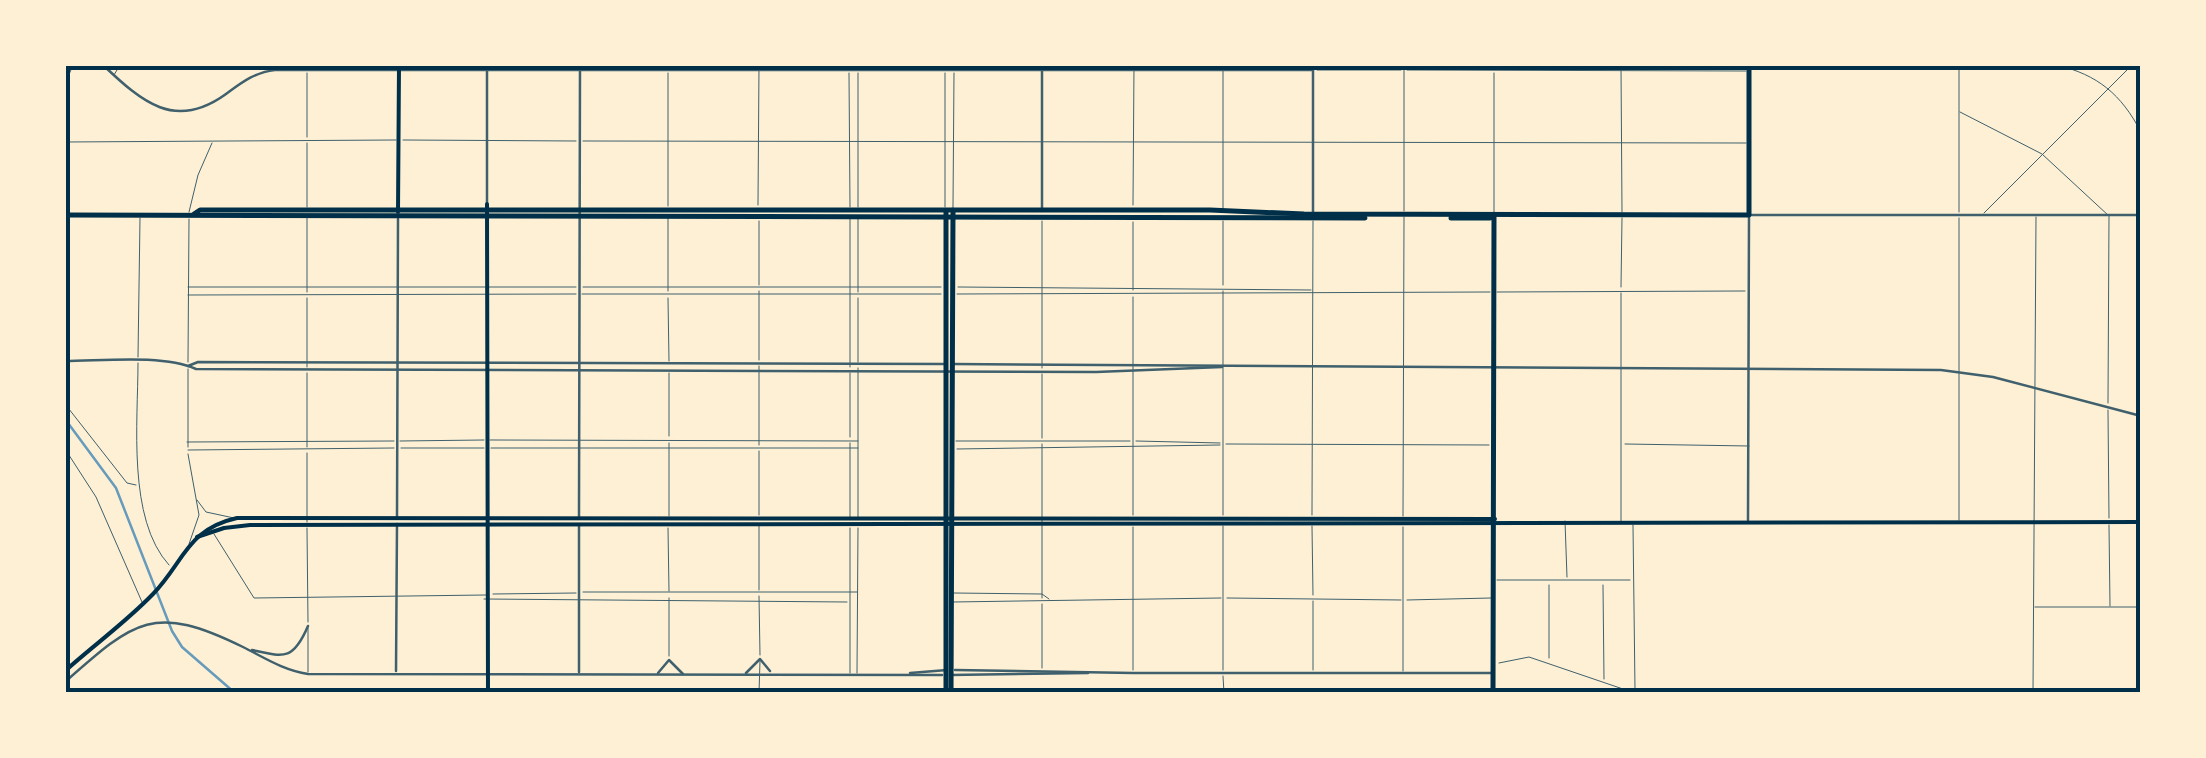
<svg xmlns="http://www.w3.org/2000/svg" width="2206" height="758" viewBox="0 0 2206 758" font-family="'Golos Text',sans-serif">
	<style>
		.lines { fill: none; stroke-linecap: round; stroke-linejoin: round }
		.stream { stroke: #669bbc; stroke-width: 2.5 }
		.minor { stroke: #3f606c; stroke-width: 1 }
		.tertiary { stroke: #3f606c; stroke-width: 2.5 }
		.secondary { stroke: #003049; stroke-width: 4 }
		.trunk { stroke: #003049; stroke-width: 5 }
		.neatline { fill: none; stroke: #003049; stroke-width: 4 }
	</style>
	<rect width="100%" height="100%" fill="#fdf0d5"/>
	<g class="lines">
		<path class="stream" d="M65,419L116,488L172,631L182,647L235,693"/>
		<g class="minor">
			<path d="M1223,65V210"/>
			<path d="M1621,65L1622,212"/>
			<path d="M2057,65C2098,75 2121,94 2141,132"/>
			<path d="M1317,70H1401"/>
			<path d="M1407,70L1746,71"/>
			<path d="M307,73V137"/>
			<path d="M849,73L850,207"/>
			<path d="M945,73V207"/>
			<path d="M1494,73V212"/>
			<path d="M114,75L120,65"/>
			<path d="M65,84L73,65"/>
			<path d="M1960,112L2042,154L2109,216L2108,403"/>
			<path d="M403,140L576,141"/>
			<path d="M583,141L1746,143"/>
			<path d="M65,142L396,140"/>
			<path d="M307,143V207"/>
			<path d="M758,205L759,65"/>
			<path d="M1133,205L1134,65"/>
			<path d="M668,206V73"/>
			<path d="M858,207V73"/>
			<path d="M953,207L954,73"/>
			<path d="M1404,211V65"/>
			<path d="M189,212L198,175L212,143"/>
			<path d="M1959,212V65"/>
			<path d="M1984,213L2132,65"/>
			<path d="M307,218V292"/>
			<path d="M668,218V291"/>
			<path d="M850,218V367"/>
			<path d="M1959,218V520"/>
			<path d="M759,221V285"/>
			<path d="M1042,221V368"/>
			<path d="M1223,285V221"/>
			<path d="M188,287H576"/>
			<path d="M583,287H941"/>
			<path d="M958,287L1311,290"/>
			<path d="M1621,287L1622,218"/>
			<path d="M1133,290V222"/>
			<path d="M759,291V360"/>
			<path d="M858,292V218"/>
			<path d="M1497,292L1745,291"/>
			<path d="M1621,293V522"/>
			<path d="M582,294H941"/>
			<path d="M957,294L1490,292"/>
			<path d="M188,295L576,294"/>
			<path d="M1133,297V515"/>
			<path d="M307,298V367"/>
			<path d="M668,298L669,361"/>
			<path d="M138,357L140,218"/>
			<path d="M188,362L189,219"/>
			<path d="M858,362V298"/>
			<path d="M138,363C138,422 127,519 169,565"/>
			<path d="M759,366V445"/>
			<path d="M307,373V447"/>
			<path d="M669,373V436"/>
			<path d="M850,373V437"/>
			<path d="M65,404L127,483L136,485"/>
			<path d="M2108,410L2109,518"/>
			<path d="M1042,438V374"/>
			<path d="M490,440L858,441"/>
			<path d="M400,441L484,440"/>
			<path d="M956,441H1130"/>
			<path d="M1136,441L1220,443"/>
			<path d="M187,442L394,441"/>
			<path d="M850,443V517"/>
			<path d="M1042,444V598"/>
			<path d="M1226,444L1489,445"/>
			<path d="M1625,444L1749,446"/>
			<path d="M188,447V369"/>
			<path d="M401,448H484"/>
			<path d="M491,448H858"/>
			<path d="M65,449L96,497L142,602"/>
			<path d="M957,449L1220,445"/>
			<path d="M188,450L394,448"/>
			<path d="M759,451V515"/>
			<path d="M307,453V522"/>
			<path d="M188,454L199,515L189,544"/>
			<path d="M197,500L206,512L234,518"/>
			<path d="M1223,515V291"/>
			<path d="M1312,515L1313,221"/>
			<path d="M669,516V443"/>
			<path d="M1403,516L1404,217"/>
			<path d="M858,517V368"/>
			<path d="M1565,521L1567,577"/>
			<path d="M2109,525L2110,606"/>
			<path d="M759,526V590"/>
			<path d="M1312,526L1313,595"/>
			<path d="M1403,527V671"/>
			<path d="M307,528L308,622"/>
			<path d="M668,528L669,591"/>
			<path d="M850,528V673"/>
			<path d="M214,534L254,598L486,595"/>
			<path d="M1497,580H1630"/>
			<path d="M1603,585L1604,679"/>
			<path d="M583,592H857"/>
			<path d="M953,593L1042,594L1049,599"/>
			<path d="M493,594L576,593"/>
			<path d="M759,596L760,655"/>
			<path d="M1227,598L1401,600"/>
			<path d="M484,599L847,602"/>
			<path d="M1407,600L1491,598"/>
			<path d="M1313,601V670"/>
			<path d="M953,602L1221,598"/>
			<path d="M2035,607H2141"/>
			<path d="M308,628V672"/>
			<path d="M669,656V598"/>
			<path d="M1549,658V585"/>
			<path d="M1499,663L1529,657L1623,689L1635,690L1633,525"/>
			<path d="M1042,668V604"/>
			<path d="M1133,670V527"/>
			<path d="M1223,670V526"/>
			<path d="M857,673L858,528"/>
			<path d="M1223,676L1224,693"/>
			<path d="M759,693L760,661"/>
			<path d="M2033,693L2036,217"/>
		</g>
		<g class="tertiary">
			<path d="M103,65C142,102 175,131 226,94C241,83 255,72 275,70H1313"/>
			<path d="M1313,65V213"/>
			<path d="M487,70V202"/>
			<path d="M1042,210V65"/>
			<path d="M65,361C102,361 162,354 196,369L1096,372L1222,367"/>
			<path d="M953,364L1941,370L1993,377L2141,416"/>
			<path d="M188,366L198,362L945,364"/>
			<path d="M397,516L398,219"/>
			<path d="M579,517L580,65"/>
			<path d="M1748,520L1749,215H2141"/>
			<path d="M252,650C284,657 293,661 308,626"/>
			<path d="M955,670L1133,673H1492"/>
			<path d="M396,671L397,524"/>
			<path d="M579,672V525"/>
			<path d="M658,673L669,660L683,674"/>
			<path d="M746,673L760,659L770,671"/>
			<path d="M910,673L947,670"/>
			<path d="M950,675L1088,673"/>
			<path d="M65,682C135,620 154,603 243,647C265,658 283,670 308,674L942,675"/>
		</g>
		<g class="secondary">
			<path d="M487,204L488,693"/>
			<path d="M398,212L399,65"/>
			<path d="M197,537L224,528L250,525L2141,522"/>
			<path d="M65,671C94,645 126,622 153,594C184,562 187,529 237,518L1495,519"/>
		</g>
		<g class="trunk">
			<path d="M194,214L200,210H1210L1304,214L1749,215V65"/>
			<path d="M65,215L1365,218"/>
			<path d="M1451,218H1490"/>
			<path d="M946,693V211"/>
			<path d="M951,693L953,210"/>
			<path d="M1493,693L1494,216"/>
		</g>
	</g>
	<rect width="2206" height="758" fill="none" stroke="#fdf0d5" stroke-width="135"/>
	<rect x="68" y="68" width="2070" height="622" class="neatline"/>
</svg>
